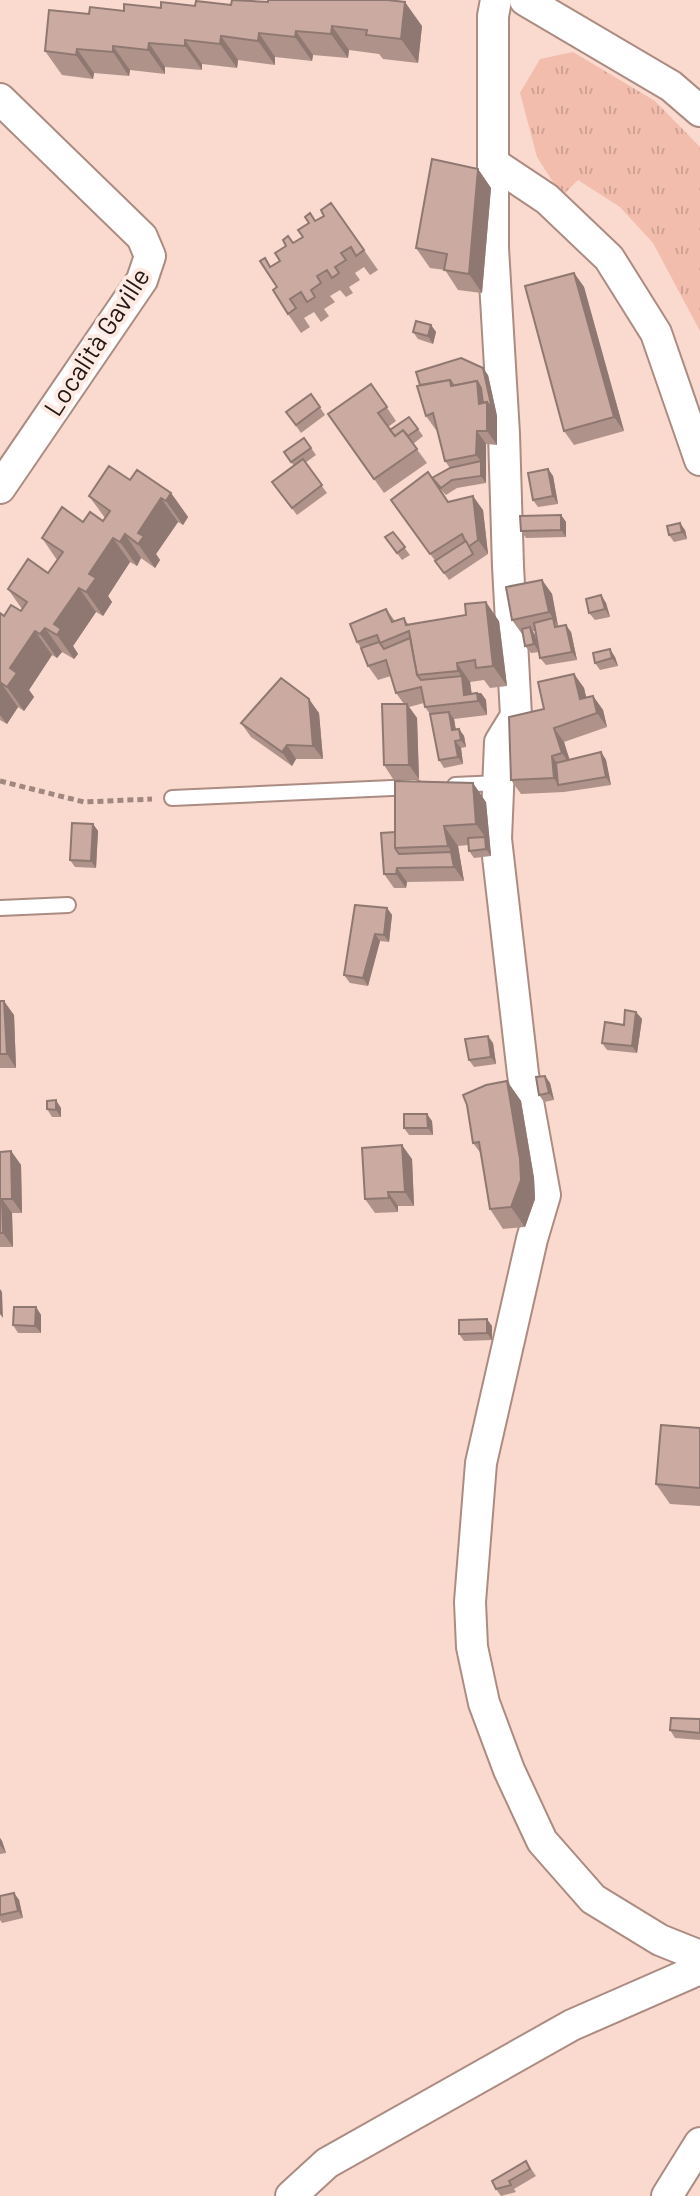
<svg xmlns="http://www.w3.org/2000/svg" width="700" height="2196" viewBox="0 0 700 2196" font-family="Barlow,sans-serif">
	<style>
		.grass { fill: url(#grass-tufts) }
		.lines { fill: none; stroke-linecap: round; stroke-linejoin: round }
		.lane-casing { stroke: #ab8c82; stroke-width: 18 }
		.street-casing { stroke: #ab8c82; stroke-width: 34 }
		.path { stroke: #a08880; stroke-width: 5; stroke-dasharray: 6 4; stroke-linecap: butt }
		.lane { stroke: #fff; stroke-width: 14 }
		.street { stroke: #fff; stroke-width: 30 }
		.wall { fill: #af938a }
		.shaded-wall { fill: #8e7871 }
		.building { fill: #cbaba1; stroke: #8e7871; stroke-width: 2 }
		.labels { text-anchor: middle; stroke-width: 8; stroke-linejoin: round; paint-order: stroke }
		.street-label { font-size: 26px; fill: #221613; stroke: #fee9e3 }
	</style>
	<defs>
		<pattern id="grass-tufts" width="24" height="20" patternUnits="userSpaceOnUse" patternTransform="scale(2)"><rect width="24" height="20" fill="#f2bdac"/><path d="M3 7l-1-3M5 7V3M7 7l1-3M15 17l-1-3M17 17v-4M19 17l1-3" fill="none" stroke="#cfa293"/></pattern>
	</defs>
	<rect width="100%" height="100%" fill="#fad9ce"/>
	<path class="grass" d="M573,52L655,101L700,147V331L653,243L620,207L578,180L562,196L537,157L520,93L540,59Z"/>
	<g class="lines">
		<defs>
			<g id="lane">
				<path d="M455,785L498,783"/>
				<path d="M172,798L414,787"/>
				<path d="M0,908L68,905"/>
			</g>
			<g id="street">
				<path d="M496,0L493,16V248L504,434L508,566L516,716L500,742L496,839L523,1074L545,1195L532,1239L481,1463L470,1602L472,1647L484,1703L509,1770L542,1841L593,1899L660,1940L700,1956"/>
				<path d="M525,0L671,86L700,111"/>
				<path d="M0,99L142,237L150,256L142,280L0,488"/>
				<path d="M493,163L547,199L609,258L656,333L700,460"/>
				<path d="M291,2196L327,2163L572,2025L700,1969"/>
				<path d="M667,2196L700,2143"/>
			</g>
		</defs>
		<use href="#lane" class="lane-casing"/>
		<use href="#street" class="street-casing"/>
		<path class="path" d="M0,781L84,802L152,799"/>
		<use href="#lane" class="lane"/>
		<use href="#street" class="street"/>
	</g>
	<g class="wall">
		<path d="M268,0H391L422,26L418,63L383,59L379,54L349,50L348,58L313,55L312,61L275,57V65L238,60L237,68L202,64V70L165,67V74L130,70L129,76L94,73L93,79L62,75L45,51L89,14L161,8L231,5L268,2Z"/>
		<path d="M478,169L491,188L482,293L458,290L445,270L430,268L416,248Z"/>
		<path d="M331,203L378,270L370,275L364,267L355,273L360,280L349,287L353,293L346,297L340,290L330,296L335,302L324,309L329,316L321,322L314,312L304,318L310,327L301,333L288,314L277,287L271,267L280,261L293,243L303,237L316,221L324,216Z"/>
		<path d="M574,273L584,287L624,431L574,445L564,431Z"/>
		<path d="M431,325L436,332L433,344L418,339L413,332Z"/>
		<path d="M488,375L497,416V445L486,444V483L457,488L446,495L437,486L448,502L483,510L488,554L449,580L391,500L450,468L445,461L437,429L436,430L426,416Z"/>
		<path d="M371,384L396,421L388,427L390,430L418,429L423,436L413,444L427,463L384,493L328,414Z"/>
		<path d="M311,394L325,415L301,433L286,412Z"/>
		<path d="M304,438L316,455L305,463L327,493L297,515L272,482L294,466L284,452Z"/>
		<path d="M548,469L553,476L558,504L538,507L533,500Z"/>
		<path d="M130,480L171,493L188,517L183,525L178,522L156,554L160,560L155,568L141,558L137,566L130,562L108,596L112,602L103,616L96,612L73,646L78,654L74,659L62,652L57,658L52,655L29,690L34,697L24,711L18,707L7,724L0,720V613L4,616L21,611L22,609L8,589L48,573L57,560L42,538L83,522L103,521L105,518L89,496Z"/>
		<path d="M561,515L566,522V537L526,538L521,531Z"/>
		<path d="M685,530L687,539L674,542L669,535Z"/>
		<path d="M393,532L410,555L402,560L385,537Z"/>
		<path d="M542,580L552,594L558,626L571,632L577,660L546,665L540,658L535,631H533L539,652L531,653L525,646L523,633L522,634L512,620Z"/>
		<path d="M601,595L606,603L610,617L595,620L589,613Z"/>
		<path d="M386,609L395,621L404,618L408,624L499,621L507,686L490,688L484,680L470,682L472,694L481,693L486,700L487,715L454,719L456,730L459,729L464,736L466,747L461,748L463,764L444,768L439,760L430,714L425,707L424,703L409,707L417,718L419,779H393L384,765L404,704L396,693L391,676L378,680L368,666L361,648L357,642Z"/>
		<path d="M615,657L618,666L600,670L595,663Z"/>
		<path d="M574,674L584,688L586,697L593,696L603,710L607,727L564,742L569,760L601,752L606,760L611,785L564,792L521,794L511,780L544,709Z"/>
		<path d="M319,713L323,759H296L292,766L251,737L241,723Z"/>
		<path d="M486,802L491,856L474,858L469,851L468,845L458,846L464,881L407,882L406,888H394L384,874L395,832Z"/>
		<path d="M93,824L98,831L96,868L75,867L70,860Z"/>
		<path d="M387,908L392,915L389,942L380,941L368,986L350,983L344,975Z"/>
		<path d="M0,1001L14,1015L16,1068H0Z"/>
		<path d="M636,1012L642,1019L637,1053L607,1050L602,1043Z"/>
		<path d="M493,1043L496,1064L474,1067L469,1060Z"/>
		<path d="M545,1076L550,1083L554,1100L544,1102L539,1095Z"/>
		<path d="M507,1081L521,1101L534,1178L535,1199L525,1227L503,1229L490,1209L482,1155L473,1143Z"/>
		<path d="M61,1108V1117H52L47,1109Z"/>
		<path d="M432,1121L433,1135H409L404,1128Z"/>
		<path d="M11,1151L21,1165L22,1213H12L13,1247H0V1152Z"/>
		<path d="M412,1159L414,1206H398V1212L375,1213L365,1199Z"/>
		<path d="M36,1307L41,1315V1333H18L13,1325Z"/>
		<path d="M492,1326V1340L464,1341L459,1334Z"/>
		<path d="M700,1428V1506L670,1504L656,1484Z"/>
		<path d="M700,1719V1740L675,1738L670,1730Z"/>
		<path d="M0,1838L2,1841L6,1853L0,1854Z"/>
		<path d="M14,1893L19,1900L23,1918L2,1923L0,1920V1896Z"/>
		<path d="M526,2161L536,2176L514,2189L516,2192L501,2196L496,2189Z"/>
	</g>
	<g class="shaded-wall">
		<path d="M387,0H391L403,17L405,2L422,26L418,63L401,39Z"/>
		<path d="M332,26L349,50L348,58L331,34Z"/>
		<path d="M296,31L313,55L312,61L295,37Z"/>
		<path d="M259,33L275,57V65L258,41Z"/>
		<path d="M221,36L238,60L237,68L220,44Z"/>
		<path d="M185,40L202,64V70L185,46Z"/>
		<path d="M149,43L165,67V74L148,50Z"/>
		<path d="M113,46L130,70L129,76L113,52Z"/>
		<path d="M77,49L94,73L93,79L76,55Z"/>
		<path d="M478,169L491,188L482,293L469,274Z"/>
		<path d="M574,273L584,287L624,431L614,417Z"/>
		<path d="M431,325L436,332L433,344L428,336Z"/>
		<path d="M483,368L488,375L497,416V445L487,431L479,404L477,381Z"/>
		<path d="M477,431L486,444V483L481,476V461L476,455Z"/>
		<path d="M548,469L553,476L558,504L553,496Z"/>
		<path d="M171,493L188,517L183,525L166,501Z"/>
		<path d="M473,496L483,510L488,554L478,540Z"/>
		<path d="M161,498L178,522L156,554L160,560L155,568L138,544V533Z"/>
		<path d="M561,515L566,522V537L561,530Z"/>
		<path d="M680,523L685,530L687,539L682,532Z"/>
		<path d="M125,534L141,558L137,566L120,542Z"/>
		<path d="M113,538L130,562L108,596L112,602L103,616L86,592L89,574Z"/>
		<path d="M542,580L552,594L558,626L549,612Z"/>
		<path d="M79,588L96,612L73,646L78,654L74,659L57,635L54,624Z"/>
		<path d="M601,595L606,603L610,617L605,609Z"/>
		<path d="M486,602L499,621L507,686L493,666Z"/>
		<path d="M566,625L571,632L577,660L572,652Z"/>
		<path d="M530,627L535,635L539,652L534,644Z"/>
		<path d="M45,628L62,652L57,658L40,634Z"/>
		<path d="M35,631L52,655L29,690L34,697L24,711L7,687L10,668Z"/>
		<path d="M610,649L615,657L618,666L612,658Z"/>
		<path d="M457,663L470,682L471,690L458,671Z"/>
		<path d="M574,674L584,688L590,713L580,699Z"/>
		<path d="M462,676L471,690L472,701L464,695Z"/>
		<path d="M1,683L18,707L7,724L0,715V685Z"/>
		<path d="M477,693H481L486,700L487,715L478,701Z"/>
		<path d="M593,696L603,710L607,727L597,713Z"/>
		<path d="M309,699L319,713L323,759L313,746Z"/>
		<path d="M407,704L417,718L419,779L409,765Z"/>
		<path d="M449,712L454,719L457,738L452,730Z"/>
		<path d="M554,728L564,742L572,767L562,753Z"/>
		<path d="M459,729L464,736L466,747L461,740Z"/>
		<path d="M455,741L461,748L463,764L458,757Z"/>
		<path d="M287,745L296,759L292,766L282,752Z"/>
		<path d="M601,752L606,760L611,785L606,777Z"/>
		<path d="M552,756L562,770L558,785L554,778Z"/>
		<path d="M473,783L486,802L490,844L476,824Z"/>
		<path d="M93,824L98,831L96,868L91,861Z"/>
		<path d="M444,826L458,846L464,881L454,867L451,852L448,846Z"/>
		<path d="M485,837L490,844L491,856L486,849Z"/>
		<path d="M397,868L407,882L406,888L396,874Z"/>
		<path d="M387,908L392,915L389,942L384,935Z"/>
		<path d="M375,934L380,941L368,986L363,978Z"/>
		<path d="M4,1001L14,1015L16,1068L7,1054Z"/>
		<path d="M636,1012L642,1019L637,1053L632,1046Z"/>
		<path d="M488,1036L493,1043L496,1064L491,1057Z"/>
		<path d="M545,1076L550,1083L554,1100L549,1093Z"/>
		<path d="M507,1081L521,1101L534,1178L535,1199L525,1227L511,1207Z"/>
		<path d="M56,1100L61,1108V1117L56,1110Z"/>
		<path d="M427,1114L432,1121L433,1135L428,1128Z"/>
		<path d="M402,1145L412,1159L414,1206L405,1192Z"/>
		<path d="M11,1151L21,1165L22,1213L12,1199Z"/>
		<path d="M388,1192L398,1206V1212L389,1198Z"/>
		<path d="M2,1199L12,1213L13,1247L3,1233Z"/>
		<path d="M0,1289L2,1292L3,1318L0,1314Z"/>
		<path d="M36,1307L41,1315V1333L35,1326Z"/>
		<path d="M487,1319L492,1326V1340L487,1333Z"/>
		<path d="M0,1838L2,1841L6,1853L0,1845Z"/>
		<path d="M14,1893L19,1900L23,1918L18,1911Z"/>
	</g>
	<g class="building">
		<path d="M232,0L268,2V0H387L405,2L401,39L366,35L367,30L332,26L331,34L296,31L295,37L259,33L258,41L221,36L220,44L185,40V46L149,43L148,50L113,46V52L77,49L76,55L45,51L49,10L89,14L90,7L124,11V4L161,8V2L195,6L196,1L231,5Z"/>
		<path d="M432,159L478,169L469,274L444,270L447,254L416,248Z"/>
		<path d="M331,203L364,250L356,256L351,247L341,253L346,260L335,267L339,273L332,278L327,270L317,276L321,283L311,290L315,297L307,302L301,292L290,299L296,308L288,314L273,290L277,287L260,261L265,258L270,267L280,261L275,253L286,246L283,240L288,236L293,243L303,237L298,230L309,223L305,217L310,213L315,221L324,216L321,210Z"/>
		<path d="M574,273L614,417L564,431L525,286Z"/>
		<path d="M416,321L431,325L428,336L413,332Z"/>
		<path d="M461,358L483,368L492,409L487,402L483,403L481,388L477,381L454,386L450,380L420,385L416,372Z"/>
		<path d="M450,380L451,386L477,381L479,404L487,402V431H477L476,455L445,461L433,413L426,416L417,386Z"/>
		<path d="M371,384L387,407L378,413L395,436L403,430L417,449L374,479L328,414Z"/>
		<path d="M311,394L320,407L296,425L286,412Z"/>
		<path d="M409,417L418,429L408,436L403,430L395,436L390,430Z"/>
		<path d="M304,438L311,448L291,462L284,452Z"/>
		<path d="M303,459L322,485L292,508L272,482Z"/>
		<path d="M481,461V476L452,480L441,488L432,478L450,468Z"/>
		<path d="M109,466L130,480L137,470L171,493L166,501L161,498L138,533L144,536L138,544L125,534L120,542L113,538L89,574L96,578L86,592L79,588L54,624L61,629L57,635L45,628L40,634L35,631L10,668L17,673L7,687L1,683L0,685V613L4,616L11,605L21,611L27,602L8,589L28,559L48,573L63,552L42,538L62,507L83,522L90,512L103,521L110,511L89,496Z"/>
		<path d="M548,469L553,496L533,500L528,473Z"/>
		<path d="M428,472L448,502L473,496L478,540L468,547L462,534L430,554L391,500Z"/>
		<path d="M561,515V530L521,531L520,516Z"/>
		<path d="M680,523L682,532L669,535L667,526Z"/>
		<path d="M393,532L405,547L397,553L385,537Z"/>
		<path d="M466,541L473,554L444,573L435,561Z"/>
		<path d="M542,580L549,612L512,620L506,587Z"/>
		<path d="M601,595L605,609L589,613L586,599Z"/>
		<path d="M486,602L493,666L476,668L475,660L457,663L458,671L417,675L409,631L380,643L377,635L357,642L350,624L386,609L392,622L404,618L406,625L466,615L465,604Z"/>
		<path d="M553,618L555,627L566,625L572,652L540,658L534,623Z"/>
		<path d="M530,627L534,644L525,646L522,629Z"/>
		<path d="M410,638L417,675L421,680L462,676L464,695L477,693L478,701L425,707L421,687L396,693L386,660L368,666L361,648L379,642L384,649Z"/>
		<path d="M610,649L612,658L595,663L593,653Z"/>
		<path d="M574,674L580,699L593,696L597,713L554,728L562,753L552,756L554,778L511,780L509,717L544,709L538,682Z"/>
		<path d="M281,678L309,699L313,746L287,745L282,752L241,723Z"/>
		<path d="M382,704H407L409,765H384Z"/>
		<path d="M449,712L452,730L459,729L461,740L455,741L458,757L439,760L430,714Z"/>
		<path d="M601,752L606,777L558,785L556,763Z"/>
		<path d="M395,781L473,783L476,824L444,826L448,846L395,848Z"/>
		<path d="M72,823L93,824L91,861L70,860Z"/>
		<path d="M395,832V848L399,854L451,852L454,867L397,868L396,874H384L381,833Z"/>
		<path d="M485,837L486,849L469,851L468,838Z"/>
		<path d="M355,905L387,908L384,935L375,934L363,978L344,975Z"/>
		<path d="M0,1001H4L7,1054H0Z"/>
		<path d="M625,1010L636,1012L632,1046L602,1043L605,1022L624,1025Z"/>
		<path d="M488,1036L491,1057L469,1060L465,1039Z"/>
		<path d="M545,1076L549,1093L539,1095L536,1077Z"/>
		<path d="M507,1081L520,1159L521,1180L511,1207L490,1209L479,1142L473,1143L467,1105L463,1095L486,1085Z"/>
		<path d="M56,1100V1110L47,1109V1101Z"/>
		<path d="M404,1114H427L428,1128H404Z"/>
		<path d="M402,1145L405,1192H388L389,1198L365,1199L362,1148Z"/>
		<path d="M11,1151L12,1199H2L3,1233H0V1152Z"/>
		<path d="M14,1307H36L35,1326L13,1325Z"/>
		<path d="M487,1319V1333L459,1334V1320Z"/>
		<path d="M661,1425L700,1428V1488L656,1484Z"/>
		<path d="M671,1718L700,1719V1733L670,1730Z"/>
		<path d="M14,1893L18,1911L0,1915V1896Z"/>
		<path d="M526,2161L530,2169L509,2181L511,2185L496,2189L492,2181Z"/>
	</g>
	<g class="labels">
		<g class="street-label">
			<text transform="translate(97 342) rotate(-57)" y="9">Località Gaville</text>
		</g>
	</g>
</svg>
